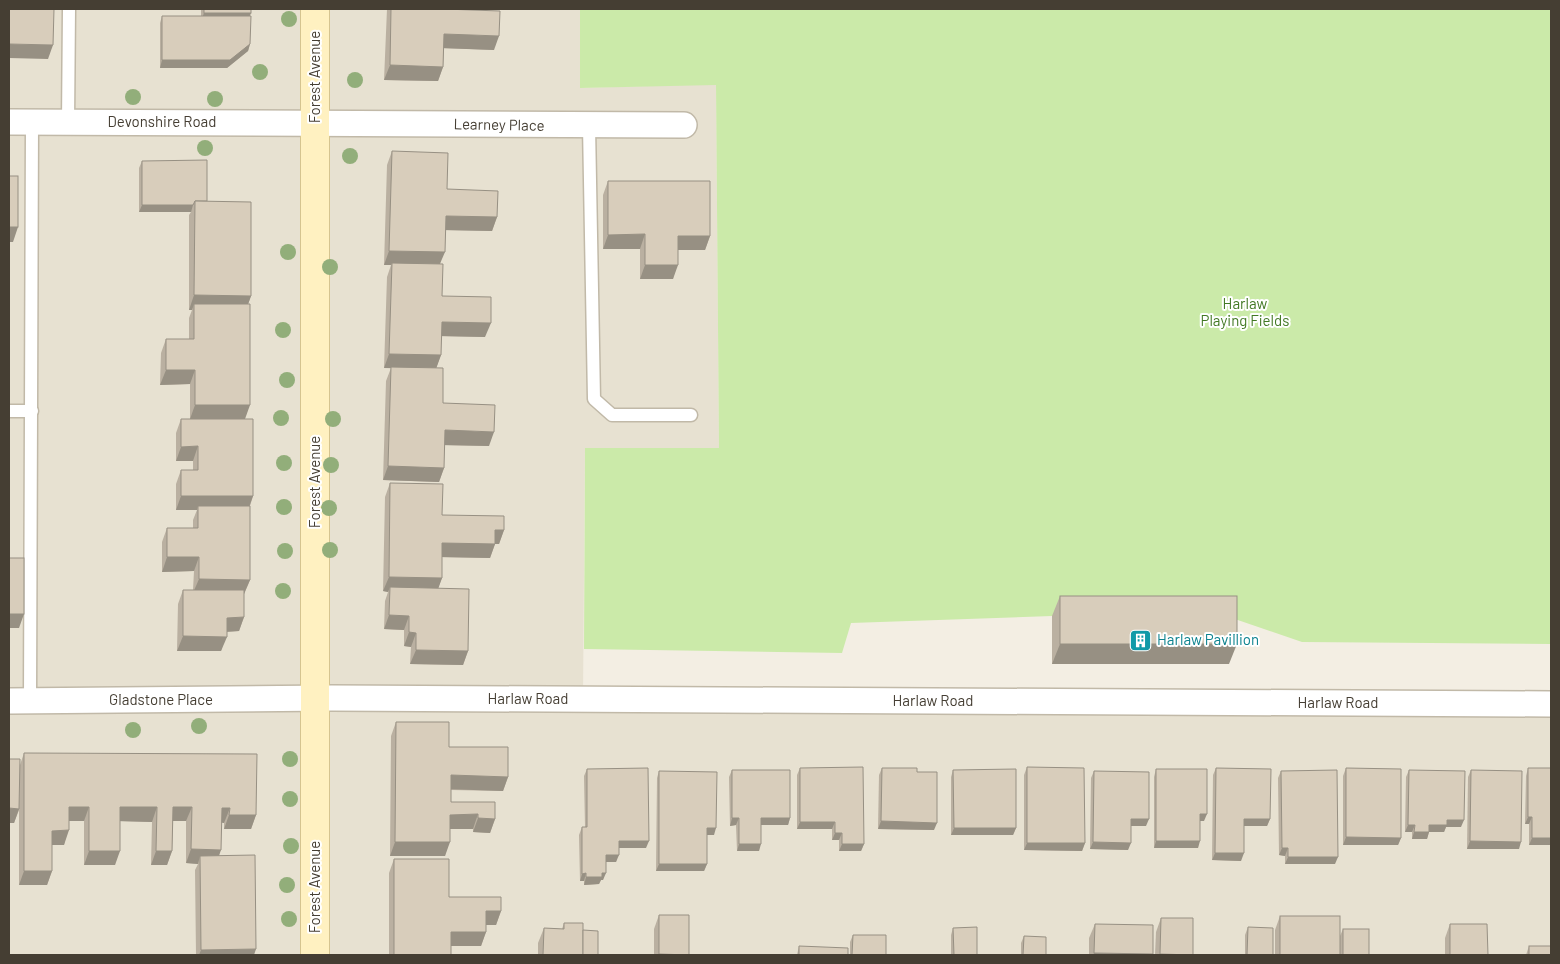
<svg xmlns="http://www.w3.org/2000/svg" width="1560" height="964" viewBox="0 0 1560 964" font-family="Barlow,sans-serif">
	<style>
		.residential { fill: #e7e1d1 }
		.green { fill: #cbeaa9 }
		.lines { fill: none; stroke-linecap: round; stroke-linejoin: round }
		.lane-casing { stroke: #c1b9a8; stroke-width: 15 }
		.street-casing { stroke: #c1b9a8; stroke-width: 28 }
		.secondary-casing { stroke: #d5c490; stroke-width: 30 }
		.lane { stroke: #fff; stroke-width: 12 }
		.street { stroke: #fff; stroke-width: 25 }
		.secondary { stroke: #fff1c1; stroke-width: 28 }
		.tree { fill: #92ae7a }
		.wall { fill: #bab0a1 }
		.shaded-wall { fill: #979083 }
		.building { fill: #d8cdbb; stroke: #979083 }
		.labels { text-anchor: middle; stroke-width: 4; stroke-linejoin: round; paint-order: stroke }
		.street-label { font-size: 15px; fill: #453e33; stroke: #fff }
		.park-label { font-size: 15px; fill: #427924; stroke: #fff }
		.culture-label { font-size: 15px; fill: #0d838f; stroke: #fff; text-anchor: start }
	</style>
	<rect width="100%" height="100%" fill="#f3eee3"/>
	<path class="residential" d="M9,9H580V88L716,84L719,448H585L583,699L1551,704V955H9Z"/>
	<path class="green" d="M580,9H1551V644L1302,642L1229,617L1052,616L851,623L842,653L584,649L585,448H719L716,85L580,88Z"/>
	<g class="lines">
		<defs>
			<g id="lane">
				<path d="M68,122L69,9"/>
				<path d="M589,126L594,399L612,415H691"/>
				<path d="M9,411H32"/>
				<path d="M30,701L32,122"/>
			</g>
			<g id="street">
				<path d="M9,122L684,125"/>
				<path d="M9,701L332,698L1551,704"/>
			</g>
			<path id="secondary" d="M315,9V955"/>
		</defs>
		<use href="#lane" class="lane-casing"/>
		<use href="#street" class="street-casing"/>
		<use href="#secondary" class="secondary-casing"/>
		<use href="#lane" class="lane"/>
		<use href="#street" class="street"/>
		<use href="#secondary" class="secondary"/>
	</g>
	<g class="tree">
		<circle cx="289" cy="19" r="8"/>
		<circle cx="260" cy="72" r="8"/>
		<circle cx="355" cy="80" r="8"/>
		<circle cx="133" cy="97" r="8"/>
		<circle cx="215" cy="99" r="8"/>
		<circle cx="205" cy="148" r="8"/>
		<circle cx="350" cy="156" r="8"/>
		<circle cx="288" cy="252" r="8"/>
		<circle cx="330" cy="267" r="8"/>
		<circle cx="283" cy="330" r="8"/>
		<circle cx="287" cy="380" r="8"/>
		<circle cx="281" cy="418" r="8"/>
		<circle cx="333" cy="419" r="8"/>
		<circle cx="284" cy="463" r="8"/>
		<circle cx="331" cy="465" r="8"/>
		<circle cx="284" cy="507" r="8"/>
		<circle cx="329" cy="508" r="8"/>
		<circle cx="330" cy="550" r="8"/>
		<circle cx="285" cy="551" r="8"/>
		<circle cx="283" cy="591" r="8"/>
		<circle cx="199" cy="726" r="8"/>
		<circle cx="133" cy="730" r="8"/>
		<circle cx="290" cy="759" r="8"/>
		<circle cx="290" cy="799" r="8"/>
		<circle cx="291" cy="846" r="8"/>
		<circle cx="287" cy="885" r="8"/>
		<circle cx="289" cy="919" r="8"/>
	</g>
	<g class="wall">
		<path d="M201,9H251L250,16V44L248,51L227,68H160V23L162,16H201Z"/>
		<path d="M387,9H444L494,50L444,48L443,67L438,81L384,80Z"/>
		<path d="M392,151L447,189L497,217L492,231L445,230L440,264L442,296L485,337L441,336V355L436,368L443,403L489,446L444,445V468L439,482L383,480L386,381L391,368H384L387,277L391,265H384L387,165Z"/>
		<path d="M142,161L207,201L251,296L248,304L245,419L253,496L250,506V580L244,594V617L239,631L227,632L221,651H177L178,604L183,590H193L194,571L162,572V542L167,528H193V520L197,510H176V484L181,470H193V461H176V433L181,419H190V384L160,385L161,353L166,339H189V318L192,310H189V215L191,212H139V168Z"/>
		<path d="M608,181L710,236L705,250H678L673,279H640V249H603V195Z"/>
		<path d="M390,483L442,515L504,530L499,544H495L490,558L442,557V578L438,588L468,651L463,665L410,664L411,647L404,646V630L384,629L385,601L388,592L383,591L385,497Z"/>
		<path d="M1060,596L1229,664H1052V616Z"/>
		<path d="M396,722L449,747L508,777L503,791L451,790V802L495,819L490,833L473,832V829H450L445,856H390L391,736Z"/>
		<path d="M24,753L256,815L251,829H224V823L222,822L219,856L254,955H196L195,870L198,864L186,863V821H173L172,851L167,865H151L152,822L120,821L115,865H84V821H69L64,845H52V871L47,885H19V810L14,823H9V759L20,765Z"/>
		<path d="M1027,767L1085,843L1082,851L1024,850V775Z"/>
		<path d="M800,768L864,844L861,851H839V840H832V829H797V775Z"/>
		<path d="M882,768L917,772L934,830L878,829L879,775Z"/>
		<path d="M1216,768L1270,819L1267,826H1244L1241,861L1212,860L1213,775Z"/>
		<path d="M1346,768L1401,838L1398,845H1343V776Z"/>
		<path d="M1528,768L1551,845H1529V824H1525L1526,776Z"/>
		<path d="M587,769L646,848H619L616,862H606L603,880H601L599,884L584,885V881H580L579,835L582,827H585L584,776Z"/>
		<path d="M1156,769L1204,821H1200L1198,848H1154V777Z"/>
		<path d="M732,770L790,818L788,825H761L759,851H737L736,825L730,826L729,777Z"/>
		<path d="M953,770L1016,828L1013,835H951V777Z"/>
		<path d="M1409,770L1461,827H1446L1444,832H1429L1427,839H1412V832H1405L1406,777Z"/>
		<path d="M1471,770L1519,849H1467L1468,777Z"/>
		<path d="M659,771L714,835H707V864L704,871H656L657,778Z"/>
		<path d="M1094,771L1146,826H1131L1128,850L1090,849L1091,778Z"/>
		<path d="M1281,771L1335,864H1285V856L1279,855L1278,778Z"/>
		<path d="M394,859L449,897L501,911L496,925H486V932L481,946H451V955H389V873Z"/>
		<path d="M659,915H689L688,955H654V929Z"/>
		<path d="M1280,916L1340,936L1343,929L1369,955H1275V930Z"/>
		<path d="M1161,918L1192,955H1155L1156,932Z"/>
		<path d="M564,923L583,930L598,955H538V943L544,928L562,929Z"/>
		<path d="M1095,924L1152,955H1089V938Z"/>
		<path d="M1450,924L1488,955H1445V938Z"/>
		<path d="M1248,927L1273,955H1245V935Z"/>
		<path d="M953,928L977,955H951V935Z"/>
		<path d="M853,935L886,955H850V942Z"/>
		<path d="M1024,936L1046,955H1021V943Z"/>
		<path d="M799,946L848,955H797Z"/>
		<path d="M1529,946L1551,955H1526Z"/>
	</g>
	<g class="shaded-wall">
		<path d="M204,13H251L248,20L201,21Z"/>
		<path d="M444,34L499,36L494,50L439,48Z"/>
		<path d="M9,44L53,45L48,59L9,58Z"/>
		<path d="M250,44L248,51L227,68H160L162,60Z"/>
		<path d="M390,65L443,67L438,81L384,80Z"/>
		<path d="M142,205H193L191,212H139Z"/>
		<path d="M446,216L497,217L492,231L441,230Z"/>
		<path d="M9,227H18L13,242H9Z"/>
		<path d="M645,234L640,249H603L608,235Z"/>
		<path d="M678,236H710L705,250H673Z"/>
		<path d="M389,251L445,252L439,266L392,263L391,265H384Z"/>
		<path d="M645,265H678L673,279H640Z"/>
		<path d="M194,295L251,296L246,310L194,304L192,310H189Z"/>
		<path d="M442,322L491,323L485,337L437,336Z"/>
		<path d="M389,354L441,355L436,369L384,368Z"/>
		<path d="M166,370H195L190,384L160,385Z"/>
		<path d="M195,405H250L245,419H190Z"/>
		<path d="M445,430L494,432L489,446L440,445Z"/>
		<path d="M198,446L193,461H176L181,447Z"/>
		<path d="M388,466L444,468L439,482L383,480Z"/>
		<path d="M181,496H253L248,510L198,506L197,510H176Z"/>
		<path d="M495,530H504L499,544H495L490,558L437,557L442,543Z"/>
		<path d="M167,557H199L194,571L162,572Z"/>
		<path d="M389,577L442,578L437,592L390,587L388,592L383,591Z"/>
		<path d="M199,579L250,580L244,594L193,593Z"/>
		<path d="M9,614H24L19,628H9Z"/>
		<path d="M389,615L409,616L404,630L384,629Z"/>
		<path d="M244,617L239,631L222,632L227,618Z"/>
		<path d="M409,632L416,633L411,647L404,646Z"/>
		<path d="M183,636L227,637L221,651H177Z"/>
		<path d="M1060,644H1237L1229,664H1052Z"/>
		<path d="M416,650L468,651L463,665L410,664Z"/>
		<path d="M451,775L508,777L503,791L445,789Z"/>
		<path d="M69,807H89L84,821H64Z"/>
		<path d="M120,807H157L152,822L115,821Z"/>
		<path d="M173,807H192L186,821H167Z"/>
		<path d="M9,808L19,809L14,823H9Z"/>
		<path d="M222,808H230L224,823L217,822Z"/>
		<path d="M478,814L473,829H445L450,815Z"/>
		<path d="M1200,814H1207L1204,821H1198Z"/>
		<path d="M229,815H256L251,829H224Z"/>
		<path d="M1528,817H1532L1529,824H1525Z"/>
		<path d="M478,818L495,819L490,833L473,832Z"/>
		<path d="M732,818H739L736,825L730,826Z"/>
		<path d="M761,818H790L788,825H759Z"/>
		<path d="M1131,819H1149L1146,826H1129Z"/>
		<path d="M1244,819H1270L1267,826H1242Z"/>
		<path d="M1447,820H1464L1461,827H1446L1444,832H1429L1427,839H1412L1414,832L1429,825Z"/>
		<path d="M881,821L937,823L934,830L878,829Z"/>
		<path d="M800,822H835L832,829H797Z"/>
		<path d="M1408,825H1415L1412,832H1405Z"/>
		<path d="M707,828H716L714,835H704Z"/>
		<path d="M954,828H1016L1013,835H951Z"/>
		<path d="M69,830L64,845H47L52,831Z"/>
		<path d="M835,833H842L839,840H832Z"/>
		<path d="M1346,837L1401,838L1398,845H1343Z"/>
		<path d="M1532,838H1551V845H1529Z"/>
		<path d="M619,841H649L646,848H616Z"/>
		<path d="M1156,841H1200L1198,848H1154Z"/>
		<path d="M1470,841L1521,842L1519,849H1467Z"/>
		<path d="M395,842H450L445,856H390Z"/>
		<path d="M1093,842L1131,843L1128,850L1090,849Z"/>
		<path d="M1027,843H1085L1082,851L1024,850Z"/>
		<path d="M739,844H761L759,851H737Z"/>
		<path d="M842,844H864L861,851H839Z"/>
		<path d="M1282,848H1288L1285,856L1279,855Z"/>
		<path d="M191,849L221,850L216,864L200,856L198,864L186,863Z"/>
		<path d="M89,851H120L115,865H84Z"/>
		<path d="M156,851H172L167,865H151Z"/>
		<path d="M1215,853H1244L1241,861L1212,860Z"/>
		<path d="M606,855H619L616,862H603Z"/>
		<path d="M1288,857H1338L1335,864H1285Z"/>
		<path d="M659,864H707L704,871H656Z"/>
		<path d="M24,871H52L47,885H19Z"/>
		<path d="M586,873L584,881H580L582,874Z"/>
		<path d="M602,873H606L603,880H601L599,884L584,885L586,877Z"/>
		<path d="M486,911H501L496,925H481Z"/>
		<path d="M451,932H486L481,946H446Z"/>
		<path d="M256,949L254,955H199L201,950Z"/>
		<path d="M1094,953L1153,954L1152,955H1093Z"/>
		<path d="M659,954L689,955H659Z"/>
		<path d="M1160,954L1193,955H1160Z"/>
	</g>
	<g class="building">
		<path d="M9,9H54L53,45L9,44Z"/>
		<rect x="204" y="9" width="47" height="4"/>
		<path d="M391,9H444L500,11L499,36L444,34L443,67L390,65Z"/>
		<path d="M162,16H251L250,44L230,60H162Z"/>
		<path d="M392,151L448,153L447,189L498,191L497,217L446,216L445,252L389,251Z"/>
		<path d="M207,160V201H195L193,205H142V161Z"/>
		<rect x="9" y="176" width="9" height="51"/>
		<path d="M608,181H710V236H678V265H645V234L608,235Z"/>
		<path d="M195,201L251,202V296L194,295Z"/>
		<path d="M392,263L443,264L442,296L491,297V323L442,322L441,355L389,354Z"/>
		<path d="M194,304H250V405H195V370H166V339H194Z"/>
		<path d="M391,367L443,368V403L495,405L494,432L445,430L444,468L388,466Z"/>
		<path d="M181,419H253V496H181V470H198V446L181,447Z"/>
		<path d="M390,483L443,484L442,515L504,516V530H495V544L442,543V578L389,577Z"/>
		<path d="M198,506H250V580L199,579V557H167V528H198Z"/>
		<rect x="9" y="558" width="15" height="56"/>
		<path d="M390,587L469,589L468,651L416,650V633L409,632V616L389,615Z"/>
		<path d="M183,590H244V617L227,618V637L183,636Z"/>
		<rect x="1060" y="596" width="177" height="48"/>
		<path d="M396,722H449V747H508V777L451,775V802H495V819L478,818V814L450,815V842H395Z"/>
		<path d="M24,753L257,754L256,815H229L230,808H222L221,850L191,849L192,807H173L172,851H156L157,807H120V851H89V807H69V830L52,831V871H24Z"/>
		<path d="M9,759H20L19,809L9,808Z"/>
		<path d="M863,767L864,844H842V833H835V822H800V768Z"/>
		<path d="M1027,767L1084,768L1085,843H1027Z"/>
		<path d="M648,768L649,841H619V855H606V873H602V877H586V873L582,874V827H587V769Z"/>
		<path d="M882,768H917V772H937V823L881,821Z"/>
		<path d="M1216,768L1271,769L1270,819H1244V853H1215Z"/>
		<path d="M1346,768L1401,769V838L1346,837Z"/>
		<path d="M1528,768H1551V838H1532V817H1528Z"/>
		<path d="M1016,769V828H954L953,770Z"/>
		<path d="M1156,769H1207V814H1200V841H1156Z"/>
		<path d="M732,770H790V818H761V844H739V818H732Z"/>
		<path d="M1337,770L1338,857H1288V848H1282L1281,771Z"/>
		<path d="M1409,770L1465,771L1464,820H1447V825H1429V832H1414L1415,825H1408Z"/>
		<path d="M1471,770L1522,771L1521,842L1470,841Z"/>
		<path d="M659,771L717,772L716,828H707V864H659Z"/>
		<path d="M1094,771L1149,772V819H1131V843L1093,842Z"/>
		<path d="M255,855L256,949L201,950L200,856Z"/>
		<path d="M394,859H449V897H501V911H486V932H451V955H394Z"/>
		<path d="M659,915H689V955L659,954Z"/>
		<rect x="1280" y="916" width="60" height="39"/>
		<path d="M1161,918H1193V955L1160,954Z"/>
		<path d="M564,923H583V955H543L544,928L564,929Z"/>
		<path d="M1095,924L1153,925V954L1094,953Z"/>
		<path d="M1450,924H1487L1488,955H1450Z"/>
		<path d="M977,927V955H954L953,928Z"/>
		<path d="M1248,927L1273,928V955H1247Z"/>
		<rect x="1343" y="929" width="26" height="26"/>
		<path d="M583,930L598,931V955H583Z"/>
		<path d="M853,935H886V955H852Z"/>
		<path d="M1024,936L1046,937V955H1023Z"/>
		<path d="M799,946L848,948V955H799Z"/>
		<rect x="1529" y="946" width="22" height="9"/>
	</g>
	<defs>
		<symbol id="building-square" viewBox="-11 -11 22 22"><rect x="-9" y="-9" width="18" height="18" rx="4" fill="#0f9aa8" stroke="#fff"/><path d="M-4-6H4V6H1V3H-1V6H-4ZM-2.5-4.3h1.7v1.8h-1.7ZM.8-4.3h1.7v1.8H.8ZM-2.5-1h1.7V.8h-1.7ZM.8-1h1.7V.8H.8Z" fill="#fff"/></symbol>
	</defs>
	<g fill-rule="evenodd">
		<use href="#building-square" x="1128" y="628" width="25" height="25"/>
	</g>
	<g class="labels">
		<g class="street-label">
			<text transform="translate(315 77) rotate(-90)" y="5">Forest Avenue</text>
			<text x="162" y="127">Devonshire Road</text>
			<text transform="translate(499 125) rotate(1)" y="5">Learney Place</text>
			<text transform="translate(315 482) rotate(-90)" y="5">Forest Avenue</text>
			<text x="528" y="704">Harlaw Road</text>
			<text x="161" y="705">Gladstone Place</text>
			<text x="933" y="706">Harlaw Road</text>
			<text x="1338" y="708">Harlaw Road</text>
			<text transform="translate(315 887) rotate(-90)" y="5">Forest Avenue</text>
		</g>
		<g class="park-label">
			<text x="1245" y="309">Harlaw<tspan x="1245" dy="17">Playing Fields</tspan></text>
		</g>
		<g class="culture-label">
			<text x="1157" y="645">Harlaw Pavillion</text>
		</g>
	</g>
	<rect width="1560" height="964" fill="none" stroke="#453e33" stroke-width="20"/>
</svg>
